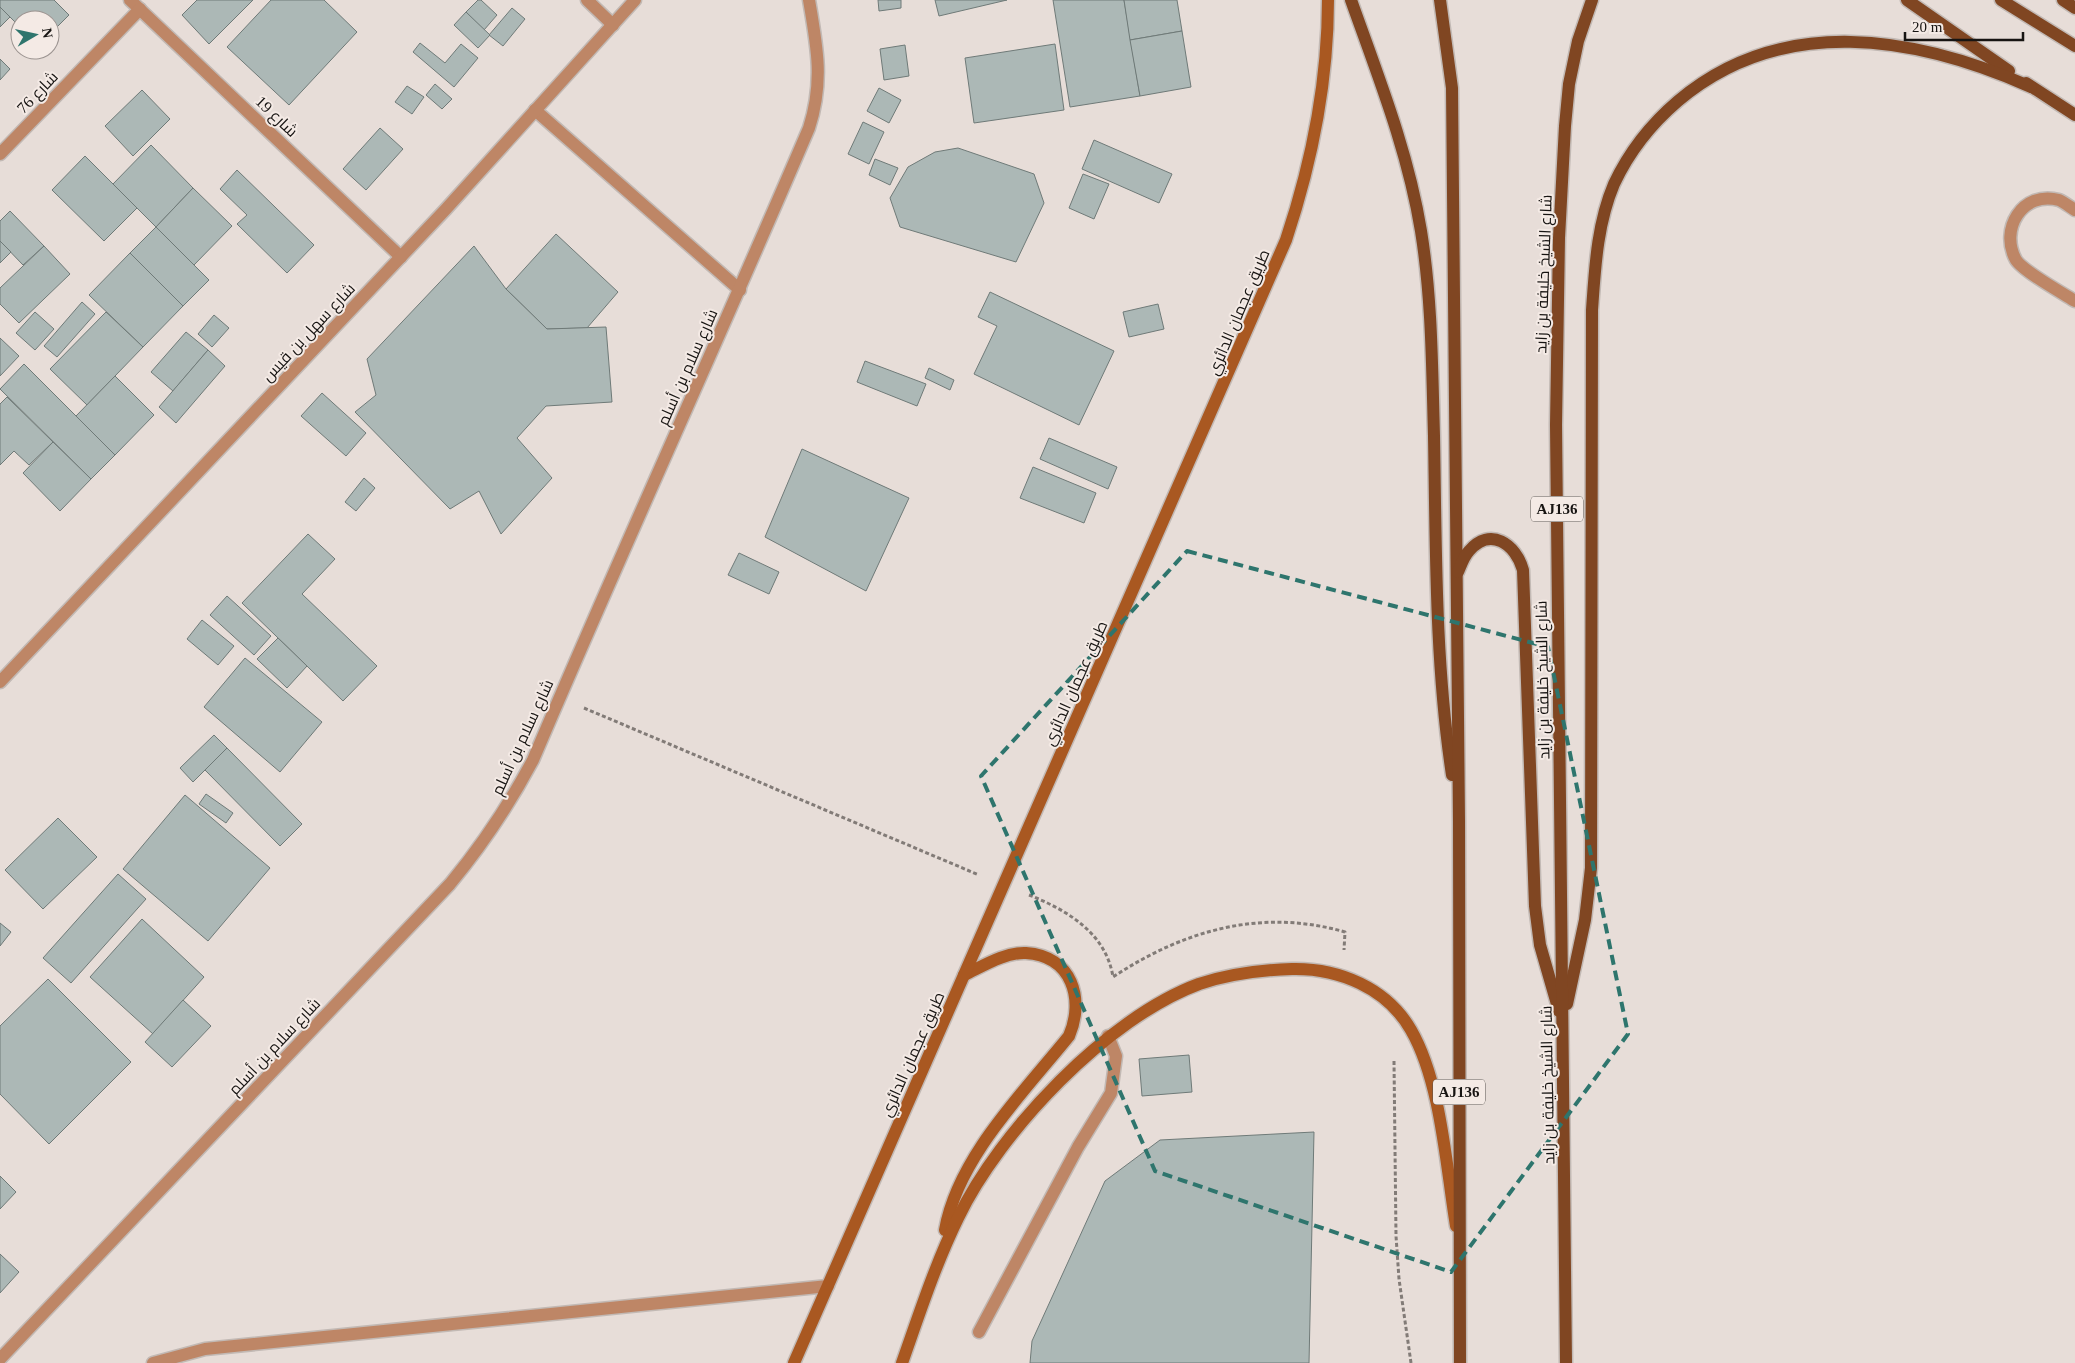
<svg xmlns="http://www.w3.org/2000/svg" width="2075" height="1363" viewBox="0 0 2075 1363" font-family="'Times New Roman',Cairo,serif">
	<style>
		.building { fill: #acb8b6; stroke: #6f7a78 }
		.lines { fill: none; stroke-linecap: round; stroke-linejoin: round }
		.service-casing { stroke: #c2b9b4; stroke-width: 15 }
		.minor-casing { stroke: #c2b9b4; stroke-width: 15 }
		.secondary-casing { stroke: #c2b9b4; stroke-width: 15 }
		.primary-casing { stroke: #c2b9b4; stroke-width: 15 }
		.path { stroke: #827b77; stroke-width: 3; stroke-dasharray: 4 2.5; stroke-linecap: butt }
		.service { stroke: #be8666; stroke-width: 12 }
		.minor { stroke: #be8666; stroke-width: 12 }
		.secondary { stroke: #a95821; stroke-width: 12 }
		.primary { stroke: #804622; stroke-width: 12 }
		.marked { fill: none; stroke: #2e756d; stroke-width: 4; stroke-dasharray: 10 6; stroke-linejoin: round }
		.labels { text-anchor: middle; stroke-width: 4; stroke-linejoin: round; paint-order: stroke }
		.shield { fill: #f4eae5; stroke: #595451; stroke-width: 1 }
		.shield-label { font-size: 15px; font-weight: bold; fill: #171412 }
		.street-label { font-size: 16px; fill: #171412; stroke: #f4eae5 }
	</style>
	<rect width="100%" height="100%" fill="#e7ddd8"/>
	<g class="building">
		<path d="M0,0H54L69,15L50,34V20H20V27L0,7Z"/>
		<path d="M197,0H253L209,44L182,15Z"/>
		<path d="M271,0H324L357,32L289,105L227,47Z"/>
		<path d="M478,0H481L497,15L484,30L466,12Z"/>
		<path d="M878,0H901V8L879,11Z"/>
		<path d="M935,0H1007L939,16Z"/>
		<path d="M1053,0H1124L1140,96L1070,107Z"/>
		<path d="M1124,0H1177L1182,31L1130,40Z"/>
		<path d="M0,7L10,17L0,27Z"/>
		<path d="M512,8L525,19L503,46L489,35Z"/>
		<path d="M466,12L490,35L478,48L454,25Z"/>
		<path d="M1182,31L1191,87L1140,96L1130,40Z"/>
		<path d="M420,43L445,63L461,44L478,58L454,87L413,52Z"/>
		<path d="M1055,44L1064,110L974,123L965,58Z"/>
		<path d="M905,45L909,76L884,80L880,49Z"/>
		<path d="M0,59L10,69L0,80Z"/>
		<path d="M435,84L452,99L442,109L426,95Z"/>
		<path d="M407,86L424,97L412,114L395,102Z"/>
		<path d="M879,88L901,100L889,123L867,111Z"/>
		<path d="M142,90L170,119L133,156L105,126Z"/>
		<path d="M863,122L884,132L869,164L848,154Z"/>
		<path d="M380,128L403,149L366,190L343,169Z"/>
		<path d="M1094,140L1172,174L1159,203L1082,169Z"/>
		<path d="M151,145L193,188L156,227L113,184Z"/>
		<path d="M958,148L1034,174L1044,203L1016,262L900,227L890,198L908,167L935,152Z"/>
		<path d="M85,156L137,208L104,241L52,190Z"/>
		<path d="M875,159L898,168L890,185L869,175Z"/>
		<path d="M237,170L314,245L287,273L237,224L247,215L220,189Z"/>
		<path d="M1083,174L1109,184L1094,219L1069,208Z"/>
		<path d="M193,188L232,226L194,265L156,227Z"/>
		<path d="M10,211L44,246L23,265L0,241V221Z"/>
		<path d="M156,227L209,280L183,306L130,253Z"/>
		<path d="M556,234L618,292L587,328L547,329L506,289Z"/>
		<path d="M0,241L11,252L0,263Z"/>
		<path d="M44,246L70,274L19,323L0,304V288Z"/>
		<path d="M474,246L506,289L547,329L606,327L612,402L546,406L517,438L552,478L501,534L479,491L450,509L355,412L376,395L367,359Z"/>
		<path d="M130,253L183,306L143,347L89,295Z"/>
		<path d="M990,292L1114,351L1079,425L974,374L997,326L978,317Z"/>
		<path d="M82,302L95,314L57,357L44,346Z"/>
		<path d="M1158,304L1164,329L1129,337L1123,312Z"/>
		<path d="M35,312L54,329L35,350L16,333Z"/>
		<path d="M106,312L143,347L87,405L50,369Z"/>
		<path d="M214,315L229,328L212,347L198,334Z"/>
		<path d="M186,332L208,350L173,391L151,372Z"/>
		<path d="M0,338L19,356L0,376Z"/>
		<path d="M208,350L225,366L176,423L159,407Z"/>
		<path d="M865,361L926,384L917,406L857,382Z"/>
		<path d="M24,364L115,455L91,479L0,389Z"/>
		<path d="M929,368L954,380L950,390L925,378Z"/>
		<path d="M115,376L154,415L115,455L76,416Z"/>
		<path d="M322,393L366,433L346,456L301,416Z"/>
		<path d="M7,397L53,442L29,465L14,451L0,465V404Z"/>
		<path d="M1049,438L1117,467L1108,489L1040,459Z"/>
		<path d="M53,442L91,479L60,511L23,473Z"/>
		<path d="M802,449L909,498L866,591L765,537Z"/>
		<path d="M1033,467L1096,493L1084,523L1020,498Z"/>
		<path d="M364,478L375,488L356,511L345,502Z"/>
		<path d="M308,534L335,559L302,594L377,666L343,701L242,603Z"/>
		<path d="M739,553L779,572L769,594L728,575Z"/>
		<path d="M227,596L271,636L254,655L210,615Z"/>
		<path d="M202,620L234,646L218,665L187,639Z"/>
		<path d="M278,638L307,666L287,688L257,659Z"/>
		<path d="M245,658L322,722L280,772L204,707Z"/>
		<path d="M214,735L227,748L193,782L180,768Z"/>
		<path d="M227,748L302,824L280,846L205,770Z"/>
		<path d="M206,794L233,813L226,823L199,804Z"/>
		<path d="M185,795L270,868L208,941L123,869Z"/>
		<path d="M58,818L97,857L43,909L5,870Z"/>
		<path d="M118,874L146,899L71,983L43,958Z"/>
		<path d="M142,919L204,977L153,1034L90,977Z"/>
		<path d="M0,923L11,932L0,946Z"/>
		<path d="M48,979L131,1062L49,1144L0,1094V1026Z"/>
		<path d="M183,1000L211,1026L172,1067L145,1042Z"/>
		<path d="M1189,1055L1192,1092L1142,1096L1139,1059Z"/>
		<path d="M1314,1132L1309,1363H1030L1032,1341L1105,1181L1160,1140Z"/>
		<path d="M0,1176L16,1192L0,1209Z"/>
		<path d="M0,1254L19,1272L0,1293Z"/>
	</g>
	<g class="lines">
		<defs>
			<g id="service">
				<path d="M2075,210C2070,207 2064,202 2059,200C2022,190 1999,230 2016,260C2023,271 2062,293 2075,301"/>
				<path d="M979,1332L1078,1147L1111,1093L1116,1056L1108,1036"/>
				<path d="M153,1363L205,1349L828,1286"/>
			</g>
			<g id="minor">
				<path d="M130,0L401,257"/>
				<path d="M587,0L613,25"/>
				<path d="M535,110L740,290"/>
				<path d="M0,154L140,9"/>
				<path d="M0,682L446,209L635,0"/>
				<path d="M0,1359L450,884C484,843 508,807 533,760C623,548 719,339 809,128C824,82 817,46 809,0"/>
			</g>
			<g id="secondary">
				<path d="M945,1230C958,1157 1024,1092 1069,1036C1085,999 1072,956 1026,953C1005,952 983,966 964,975"/>
				<path d="M794,1363L1286,240C1312,162 1328,83 1328,0"/>
				<path d="M902,1363C919,1315 935,1265 958,1218C1000,1131 1107,1018 1199,984C1229,974 1261,970 1292,969C1339,968 1387,988 1411,1030C1441,1082 1446,1166 1456,1226"/>
			</g>
			<g id="primary">
				<path d="M1351,0C1378,76 1408,151 1421,231C1432,299 1432,367 1434,436C1436,549 1435,663 1452,775"/>
				<path d="M1440,0L1452,88L1459,821L1460,1363"/>
				<path d="M1907,0L2009,71"/>
				<path d="M2001,0L2075,46"/>
				<path d="M2063,0L2075,8"/>
				<path d="M2026,83L2075,115"/>
				<path d="M1458,572C1461,565 1464,556 1469,551C1490,526 1516,544 1523,570L1535,906L1540,945L1559,1011"/>
				<path d="M1567,1004L1585,920L1591,868L1592,310C1595,268 1597,224 1614,184C1629,152 1651,124 1678,101C1782,13 1916,36 2031,87"/>
				<path d="M1566,1363L1556,425L1559,238L1565,126L1569,84L1578,41L1592,0"/>
			</g>
		</defs>
		<use href="#service" class="service-casing"/>
		<use href="#minor" class="minor-casing"/>
		<use href="#secondary" class="secondary-casing"/>
		<use href="#primary" class="primary-casing"/>
		<g class="path">
			<path d="M584,708L979,875"/>
			<path d="M1029,895C1067,910 1106,933 1113,977C1184,930 1262,908 1345,932L1344,950"/>
			<path d="M1394,1061L1396,1236L1399,1279L1411,1363"/>
		</g>
		<use href="#service" class="service"/>
		<use href="#minor" class="minor"/>
		<use href="#secondary" class="secondary"/>
		<use href="#primary" class="primary"/>
	</g>
	<path class="marked" d="M1187,551L1548,647L1628,1034L1451,1272L1155,1171L981,776Z"/>
	<g class="labels">
		<g class="shield">
			<rect x="1531" y="496.5" width="52" height="25" rx="4"/>
			<rect x="1433" y="1079.5" width="52" height="25" rx="4"/>
		</g>
		<g class="shield-label">
			<text x="1557" y="514">AJ136</text>
			<text x="1459" y="1097">AJ136</text>
		</g>
		<g class="street-label">
			<text transform="translate(37 92) rotate(-46)" y="6">شارع 76</text>
			<text transform="translate(277 116) rotate(44)" y="6">شارع 19</text>
			<text transform="translate(1543 274) rotate(-88)" y="6">شارع الشيخ خليفة بن زايد</text>
			<text transform="translate(1238 312) rotate(-67)" y="6">طريق عجمان الدائري</text>
			<text transform="translate(308 332) rotate(-47)" y="6">شارع سهل بن قيس</text>
			<text transform="translate(687 367) rotate(-66)" y="6">شارع سلام بن أسلم</text>
			<text transform="translate(1542 680) rotate(-91)" y="6">شارع الشيخ خليفة بن زايد</text>
			<text transform="translate(1075 683) rotate(-66)" y="6">طريق عجمان الدائري</text>
			<text transform="translate(522 737) rotate(-65)" y="6">شارع سلام بن أسلم</text>
			<text transform="translate(274 1046) rotate(-47)" y="6">شارع سلام بن أسلم</text>
			<text transform="translate(912 1054) rotate(-66)" y="6">طريق عجمان الدائري</text>
			<text transform="translate(1547 1085) rotate(-91)" y="6">شارع الشيخ خليفة بن زايد</text>
		</g>
	</g>
	<g transform="translate(35 35) rotate(81)"><circle r="24" fill="#f4eae5" stroke="#9c9491"/>
	<path d="M0-4L9 19L0 12L-9 19Z" fill="#2e756d"/>
	<text y="-8" font-size="14" font-weight="bold" text-anchor="middle" fill="#171412">N</text>
	</g>
	<path d="M1905 32v8h118v-8" fill="none" stroke="#171412" stroke-width="2.5"/>
	<text x="1912" y="32" font-size="15" fill="#171412" stroke="#f4eae5" stroke-width="4" paint-order="stroke">20 m</text>
</svg>
